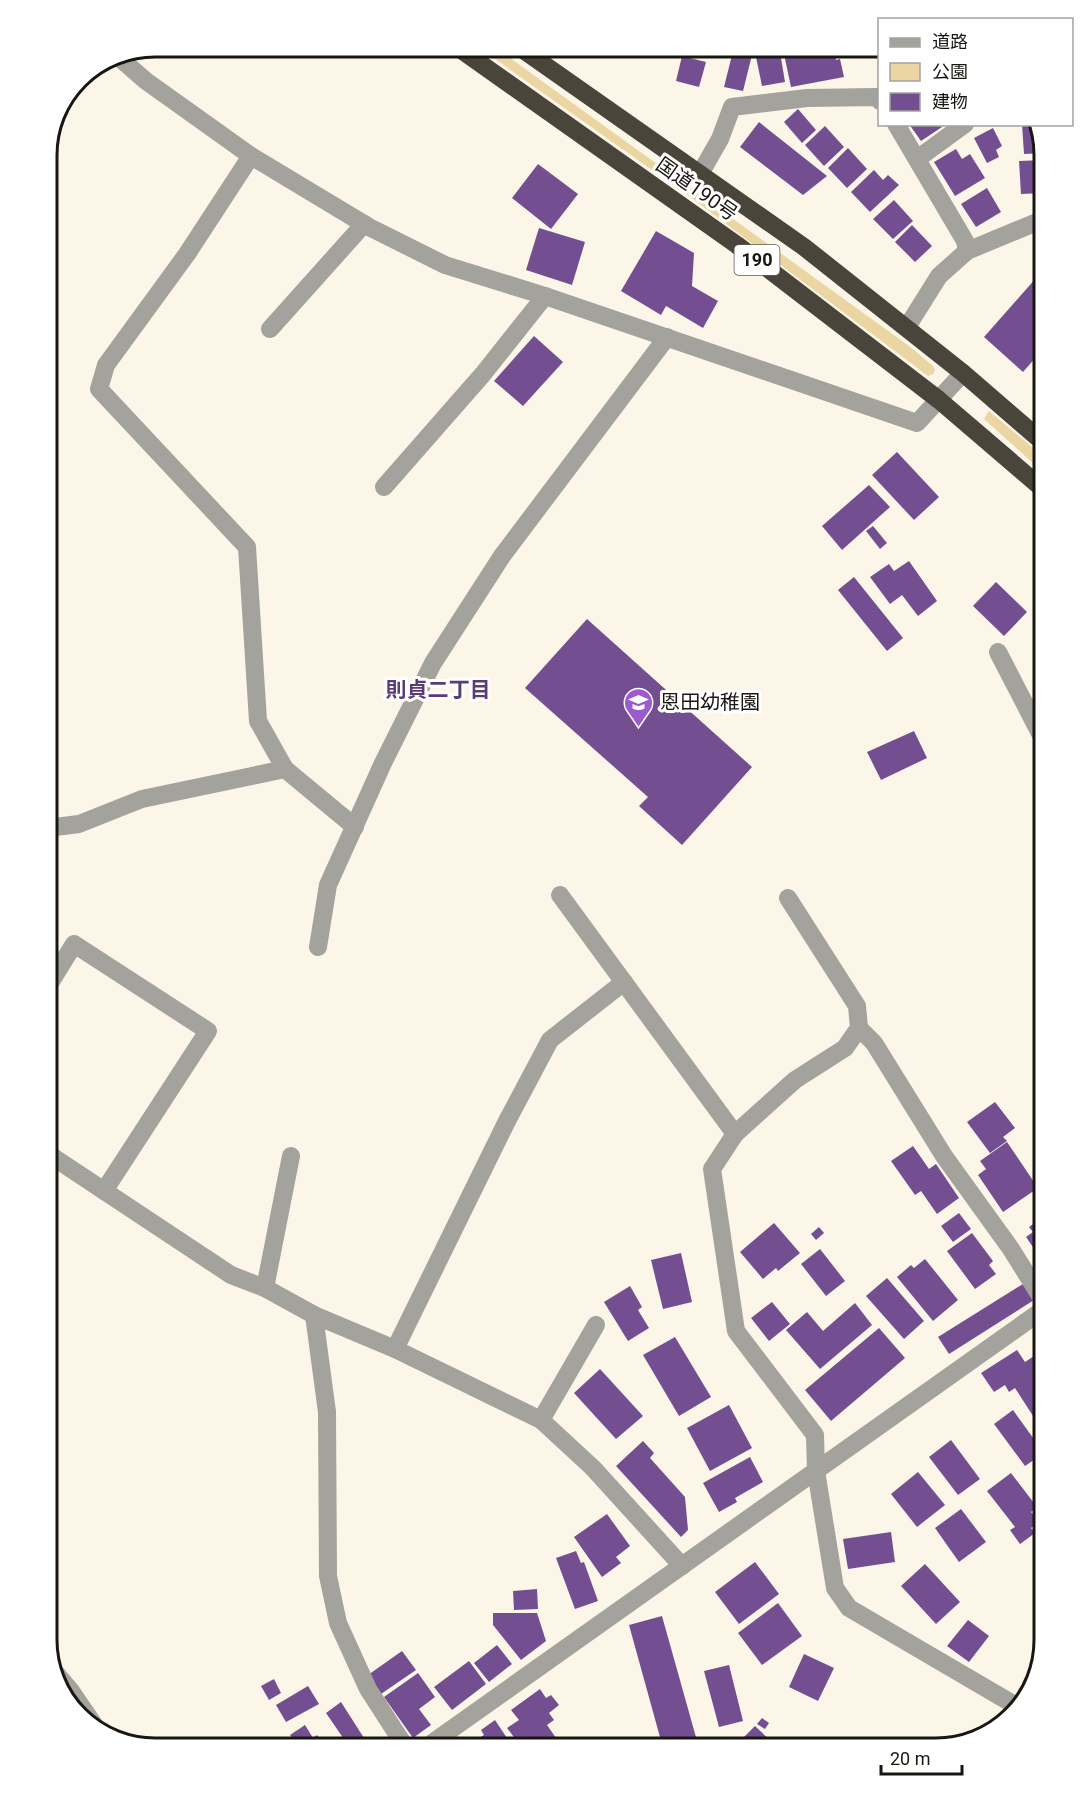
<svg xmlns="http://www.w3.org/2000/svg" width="1091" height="1795" viewBox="0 0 1091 1795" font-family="Roboto,'Noto Sans JP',sans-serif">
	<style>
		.green { fill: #ead5a3 }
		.building { fill: #734f92 }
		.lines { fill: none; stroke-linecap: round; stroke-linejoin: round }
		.street { stroke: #a4a29c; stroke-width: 18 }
		.highway { stroke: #4a453b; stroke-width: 18 }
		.labels { text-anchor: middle; stroke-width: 6; stroke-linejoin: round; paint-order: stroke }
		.shield { fill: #fff; stroke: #5d5c58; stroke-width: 1.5 }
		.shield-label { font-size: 18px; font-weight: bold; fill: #181611 }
		.street-label { font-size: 20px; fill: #181611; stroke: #fff }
		.poi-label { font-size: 20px; fill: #181611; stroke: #fff; text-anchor: start }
		.neighbourhood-label { font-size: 21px; font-weight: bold; fill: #5c3c76; stroke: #fff }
		.rim { fill: none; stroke: #181611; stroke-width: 3 }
	</style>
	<rect width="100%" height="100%" fill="#fbf6e8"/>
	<g class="green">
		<path d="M478,47H495L909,346L933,366L935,370L933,374L928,376L693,199Z"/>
		<path d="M989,411L1044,457V473L984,419Z"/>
	</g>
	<g class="building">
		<path d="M822,47H833L836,60L840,59L844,77L791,87L784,54Z"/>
		<path d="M733,51L752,55L743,91L724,87Z"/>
		<path d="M780,52L785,82L762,86L756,57Z"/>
		<path d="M682,56L706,62L699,87L676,81Z"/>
		<path d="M798,109L816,130L802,143L784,122Z"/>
		<path d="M759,122L827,176L803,195L740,147Z"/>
		<path d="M909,124H941L942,127L921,141Z"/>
		<path d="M1022,124H1038L1044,153L1024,154Z"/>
		<path d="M825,126L844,147L824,166L805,145Z"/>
		<path d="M993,128L1002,146L996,150L999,157L987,163L974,138Z"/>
		<path d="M848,148L867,169L847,188L828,168Z"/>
		<path d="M956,149L962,159L970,154L985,178L955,196L934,162Z"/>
		<path d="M1044,160V193L1021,194L1019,161Z"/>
		<path d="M538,164L578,194L551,229L512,198Z"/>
		<path d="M874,170L883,180L888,175L899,185L870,212L851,192Z"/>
		<path d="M987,188L1001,212L976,227L961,204Z"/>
		<path d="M894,200L913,221L893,239L873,219Z"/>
		<path d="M912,225L932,246L915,262L895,242Z"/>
		<path d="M539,228L585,242L572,285L526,270Z"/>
		<path d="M656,231L694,253L692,286L718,301L703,328L666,306L661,315L621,291Z"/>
		<path d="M1037,277L1044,284V348L1023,372L984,337Z"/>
		<path d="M534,336L563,362L523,406L494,381Z"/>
		<path d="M897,452L939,497L914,520L872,475Z"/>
		<path d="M869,485L890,507L842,550L822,526Z"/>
		<path d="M873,526L887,543L880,549L866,531Z"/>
		<path d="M909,561L937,601L918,616L902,595L890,604L870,577L889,564L894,571Z"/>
		<path d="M854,577L903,638L887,651L838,590Z"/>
		<path d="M996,582L1027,612L1004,636L973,606Z"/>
		<path d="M587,619L752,767L682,845L639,806L648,797L525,688Z"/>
		<path d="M914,731L927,758L881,780L867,752Z"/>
		<path d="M995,1102L1015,1128L1003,1137L1007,1141L990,1153L967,1122Z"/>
		<path d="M1007,1142L1038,1188L1003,1212L978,1175L986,1169L980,1161Z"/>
		<path d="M913,1146L929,1169L936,1164L959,1198L937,1214L921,1191L915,1195L891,1161Z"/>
		<path d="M959,1213L971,1229L953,1242L941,1226Z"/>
		<path d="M1044,1216V1263L1026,1237L1033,1232L1029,1227Z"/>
		<path d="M774,1223L800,1253L778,1271L776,1268L763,1279L740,1252Z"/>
		<path d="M819,1227L824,1233L816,1240L811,1234Z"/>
		<path d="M972,1233L993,1261L989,1265L996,1274L975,1289L947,1251Z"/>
		<path d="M820,1249L845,1281L826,1296L801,1264Z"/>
		<path d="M681,1253L692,1302L663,1309L651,1260Z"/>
		<path d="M925,1259L958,1300L933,1321L897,1277L911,1265L914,1268Z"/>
		<path d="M887,1278L924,1321L904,1339L866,1296Z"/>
		<path d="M1023,1284L1034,1300L949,1354L938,1337Z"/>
		<path d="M630,1286L642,1307L638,1310L649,1328L628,1341L604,1302Z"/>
		<path d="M772,1302L790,1324L769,1341L751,1318Z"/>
		<path d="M855,1303L872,1325L820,1369L786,1330L807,1312L823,1331Z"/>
		<path d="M879,1328L905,1358L831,1421L805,1390Z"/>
		<path d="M675,1337L711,1397L679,1416L643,1355Z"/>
		<path d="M1017,1350L1025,1362L1037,1354L1044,1365V1433L1015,1388L1009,1392L1005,1385L994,1392L981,1373Z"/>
		<path d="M600,1369L643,1416L616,1439L574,1393Z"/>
		<path d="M729,1405L752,1448L710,1471L687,1428Z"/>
		<path d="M1013,1410L1044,1453L1025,1466L994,1424Z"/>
		<path d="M951,1440L980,1479L958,1495L929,1457Z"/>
		<path d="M643,1441L654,1453L650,1458L685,1497L688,1530L681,1537L616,1466Z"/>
		<path d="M750,1457L763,1482L735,1498L737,1502L719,1512L703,1483Z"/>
		<path d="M918,1472L945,1505L917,1527L891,1494Z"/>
		<path d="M1011,1473L1037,1507L1031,1512L1039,1522L1031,1528L1035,1533L1020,1544L1010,1530L1015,1527L987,1491Z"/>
		<path d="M961,1509L986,1542L959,1562L935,1528Z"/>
		<path d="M607,1514L630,1546L616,1557L621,1563L602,1577L574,1537Z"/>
		<path d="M891,1532L895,1562L848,1569L843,1539Z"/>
		<path d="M576,1551L581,1563L584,1562L598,1601L575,1609L556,1558Z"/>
		<path d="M755,1562L779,1594L739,1624L715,1592Z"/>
		<path d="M925,1564L960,1602L936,1624L901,1586Z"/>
		<path d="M537,1589L538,1609L514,1610L513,1591Z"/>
		<path d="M778,1603L802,1636L762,1665L738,1633Z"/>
		<path d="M493,1613H537L546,1641L521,1660L493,1625Z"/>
		<path d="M662,1616L699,1748H663L629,1625Z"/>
		<path d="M968,1620L989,1636L969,1662L947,1646Z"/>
		<path d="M497,1645L512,1664L489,1682L474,1663Z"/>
		<path d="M402,1651L416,1670L381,1694L368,1675Z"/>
		<path d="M804,1654L834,1668L818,1701L789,1687Z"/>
		<path d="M469,1661L486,1684L452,1710L434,1687Z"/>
		<path d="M729,1665L743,1721L719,1727L704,1671Z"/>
		<path d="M418,1673L435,1697L419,1709L431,1725L413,1738L384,1697Z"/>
		<path d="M274,1679L281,1693L269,1700L261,1686Z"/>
		<path d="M308,1686L319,1704L286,1722L276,1705Z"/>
		<path d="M540,1689L546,1698L551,1695L559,1705L549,1713L554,1720L547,1725L563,1748H522L507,1728L519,1720L511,1710Z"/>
		<path d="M341,1702L364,1738L350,1748L326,1713Z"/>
		<path d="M762,1718L769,1723L765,1729L757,1724Z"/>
		<path d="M495,1720L507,1738L501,1742L505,1748H470L468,1746L484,1735L481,1730Z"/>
		<path d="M305,1725L313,1738L317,1735L326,1748H299L290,1735Z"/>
		<path d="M755,1726L774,1744L770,1748H743L738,1743Z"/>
	</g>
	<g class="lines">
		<g class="street">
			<path d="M115,54L146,81L251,156L369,227L445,265L545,296L917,423L963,373"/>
			<path d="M896,124L965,241L967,251"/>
			<path d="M251,156L187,254L106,365L99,389L247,547L258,721L285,769L355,827"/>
			<path d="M917,159L965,124"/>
			<path d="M700,174L720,139L732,107L807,98L877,97L880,101"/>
			<path d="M907,327L939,276L967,251L1044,219"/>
			<path d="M270,329L364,224"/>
			<path d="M384,487L483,374L545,296"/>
			<path d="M998,652L1044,741"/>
			<path d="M47,828L79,824L142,799L285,769"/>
			<path d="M560,895L735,1134L712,1169L736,1331L815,1435L816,1471L835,1588L849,1608L1018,1707"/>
			<path d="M318,947L328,885L383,763L433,663L502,556L667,337"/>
			<path d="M47,988L74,944L208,1031L104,1191"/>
			<path d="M859,1028L874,1043L944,1156L1011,1249L1044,1302"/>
			<path d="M735,1134L795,1080L845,1048L859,1028L857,1006L788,898"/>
			<path d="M47,1153L231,1275L265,1288L314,1315L395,1349L541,1420L593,1468L682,1566"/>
			<path d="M265,1288L291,1156"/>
			<path d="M314,1315L327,1412L328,1576L338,1623L368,1689L406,1748"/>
			<path d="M395,1349L507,1121L550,1040L624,982"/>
			<path d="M541,1420L596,1325"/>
			<path d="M54,1671L71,1691L99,1732"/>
			<path d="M425,1748L1044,1309"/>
		</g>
		<g class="highway">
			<path d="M457,47L737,245L939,400L1044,490"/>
			<path d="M519,47L804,247L963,373L1044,443"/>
		</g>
	</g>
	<defs>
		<symbol id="school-pin" viewBox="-11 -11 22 30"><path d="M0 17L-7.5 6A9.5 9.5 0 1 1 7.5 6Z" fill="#9c5acf" stroke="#fff"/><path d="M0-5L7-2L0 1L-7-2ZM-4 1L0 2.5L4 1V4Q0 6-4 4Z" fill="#fff"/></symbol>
	</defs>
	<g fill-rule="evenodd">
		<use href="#school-pin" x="622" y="686" width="33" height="45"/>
	</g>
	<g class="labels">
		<rect class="shield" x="734.5" y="245" width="45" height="30" rx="4.5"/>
		<g class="shield-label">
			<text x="757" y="266">190</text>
		</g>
		<g class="street-label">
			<text transform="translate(697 189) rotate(35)" y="7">国道190号</text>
		</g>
		<g class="poi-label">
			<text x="660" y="709">恩田幼稚園</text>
		</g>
		<g class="neighbourhood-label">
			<text x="438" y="697">則貞二丁目</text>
		</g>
	</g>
	<path d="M0 0H1091V1795H0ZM155 57H936A98 98 0 0 1 1034 155V1640A98 98 0 0 1 936 1738H155A98 98 0 0 1 57 1640V155A98 98 0 0 1 155 57Z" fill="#fff" fill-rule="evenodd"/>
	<path class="rim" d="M155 57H936A98 98 0 0 1 1034 155V1640A98 98 0 0 1 936 1738H155A98 98 0 0 1 57 1640V155A98 98 0 0 1 155 57Z"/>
	<rect x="878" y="18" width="195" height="108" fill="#ffffff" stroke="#a3a2a0" stroke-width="1.5"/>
	<rect x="890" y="38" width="30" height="9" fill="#a4a29c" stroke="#a3a2a0" stroke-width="1.5"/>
	<text x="932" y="48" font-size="18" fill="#181611">道路</text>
	<rect x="890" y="63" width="30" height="18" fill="#ead5a3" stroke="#a3a2a0" stroke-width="1.5"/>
	<text x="932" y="78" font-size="18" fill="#181611">公園</text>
	<rect x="890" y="93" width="30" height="18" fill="#734f92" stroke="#a3a2a0" stroke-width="1.5"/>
	<text x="932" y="108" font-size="18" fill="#181611">建物</text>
	<path d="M881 1765v9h81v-9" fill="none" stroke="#181611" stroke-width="3"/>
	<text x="890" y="1765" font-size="18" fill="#181611" stroke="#ffffff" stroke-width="4.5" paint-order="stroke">20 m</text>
</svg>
